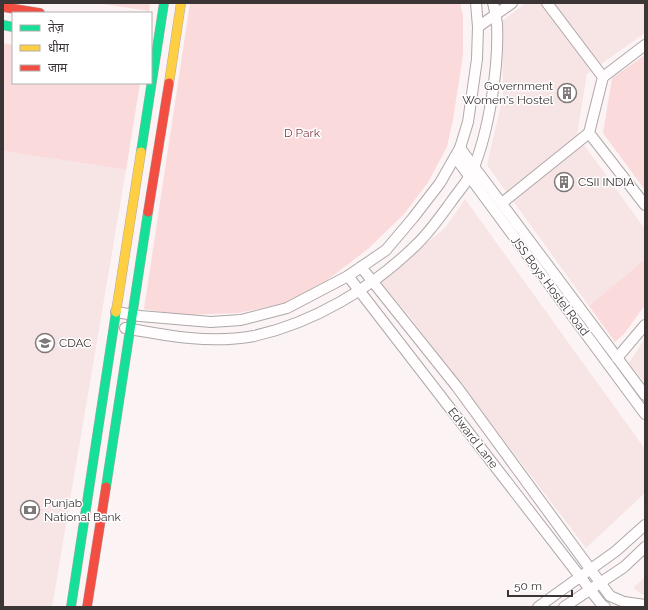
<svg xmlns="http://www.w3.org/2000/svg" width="648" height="610" viewBox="0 0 648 610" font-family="Raleway,'Noto Sans Devanagari',sans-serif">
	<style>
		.built { fill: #f7e5e6 }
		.green { fill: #fbdadc }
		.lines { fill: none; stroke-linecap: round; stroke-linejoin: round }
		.street-casing { stroke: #aea8a8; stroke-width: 12 }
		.fast-casing { stroke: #aea8a8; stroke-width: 10 }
		.slow-casing { stroke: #aea8a8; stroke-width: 10 }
		.jam-casing { stroke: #aea8a8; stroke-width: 10 }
		.street { stroke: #fffdfd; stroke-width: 10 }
		.fast { stroke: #16e098; stroke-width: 9 }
		.slow { stroke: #ffcf43; stroke-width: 9 }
		.jam { stroke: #f24e42; stroke-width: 9 }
		.labels { text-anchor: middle; stroke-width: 3; stroke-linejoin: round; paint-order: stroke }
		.poi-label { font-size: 12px; fill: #3c3536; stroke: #fff; text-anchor: start }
		.park-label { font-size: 12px; fill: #843e47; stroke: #fff }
		.street-label { font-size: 12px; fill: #3c3536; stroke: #fff }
	</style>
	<rect width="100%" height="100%" fill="#fcf4f4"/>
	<g class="built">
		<path d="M526,3H645V33L587,74L577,135L645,229V259L589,306L487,165L503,96L502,21Z"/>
		<path d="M3,151L126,170L52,607H3Z"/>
		<path d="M465,199L645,449V493L586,548L410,317L380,281L446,227Z"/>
		<path d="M645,338V383L629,363Z"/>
		<path d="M645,577V596L633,588Z"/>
	</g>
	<g class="green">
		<path d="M97,3H150L149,11Z"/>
		<path d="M190,3H460L463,15V55L453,120L447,147L427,184L404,214L368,249L326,281L284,303L239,313L180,315L144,309Z"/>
		<path d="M3,43L13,45V83H140L126,170L3,151Z"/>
		<path d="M645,55V190L603,133L612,78Z"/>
		<path d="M645,259V305L624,334L615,342L589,306Z"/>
	</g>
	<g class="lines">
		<defs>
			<g id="street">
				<path d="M547,3L603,77"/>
				<path d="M478,27L512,3"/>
				<path d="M645,45L603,77L589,133L645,205"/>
				<path d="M460,148L645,395"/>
				<path d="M455,157L645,414"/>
				<path d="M502,203L589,133"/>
				<path d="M361,267L457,387L610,596L624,602L645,605"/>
				<path d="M348,276L602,605L605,607"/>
				<path d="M116,312L140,316L211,322L241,320L287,308L348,276L386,250L413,218L440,183L460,148L468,122L477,59L478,27L476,3"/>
				<path d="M125,328C168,336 210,344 254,336C313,323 372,288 415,246C429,233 440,217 451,202C458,192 467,182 472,172C489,132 499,67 497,24C496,17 495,10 493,3"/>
				<path d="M617,358L645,325"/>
				<path d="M538,607L616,551L645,525"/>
				<path d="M564,607L624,567L645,547"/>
			</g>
			<g id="fast">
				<path d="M3,25L13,27"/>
				<path d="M141,152L164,3"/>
				<path d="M106,487L148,212"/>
				<path d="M71,607L116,312"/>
			</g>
			<g id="slow">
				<path d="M169,83L181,3"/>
				<path d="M116,312L141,152"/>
			</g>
			<g id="jam">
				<path d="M3,7L40,13"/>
				<path d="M148,212L169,83"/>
				<path d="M87,607L106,487"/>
			</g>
		</defs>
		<use href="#street" class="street-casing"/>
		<use href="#fast" class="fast-casing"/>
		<use href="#slow" class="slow-casing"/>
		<use href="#jam" class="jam-casing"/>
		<use href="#street" class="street"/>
		<use href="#fast" class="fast"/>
		<use href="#slow" class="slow"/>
		<use href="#jam" class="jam"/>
	</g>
	<defs>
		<symbol id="building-ring" viewBox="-11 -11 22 22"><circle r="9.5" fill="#fff" stroke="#7f7878" stroke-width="1.5"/><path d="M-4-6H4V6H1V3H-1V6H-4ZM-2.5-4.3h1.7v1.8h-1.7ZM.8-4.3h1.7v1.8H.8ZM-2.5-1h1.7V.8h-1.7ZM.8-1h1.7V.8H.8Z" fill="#7f7878"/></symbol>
		<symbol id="university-ring" viewBox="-11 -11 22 22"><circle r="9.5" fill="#fff" stroke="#7f7878" stroke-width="1.5"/><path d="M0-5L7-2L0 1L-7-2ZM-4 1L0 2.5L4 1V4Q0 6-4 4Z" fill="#7f7878"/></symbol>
		<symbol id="bank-ring" viewBox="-11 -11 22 22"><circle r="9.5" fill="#fff" stroke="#7f7878" stroke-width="1.5"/><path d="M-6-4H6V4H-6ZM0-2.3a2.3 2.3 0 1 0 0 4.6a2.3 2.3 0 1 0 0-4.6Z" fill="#7f7878"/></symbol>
	</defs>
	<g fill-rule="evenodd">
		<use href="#building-ring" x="556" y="82" width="22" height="22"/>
		<use href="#building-ring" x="553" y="171" width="22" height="22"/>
		<use href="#university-ring" x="34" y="332" width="22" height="22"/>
		<use href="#bank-ring" x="19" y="499" width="22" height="22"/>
	</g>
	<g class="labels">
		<g class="poi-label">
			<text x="553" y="90" text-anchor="end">Government<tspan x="553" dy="14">Women's Hostel</tspan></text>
			<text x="578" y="186">CSII INDIA</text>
			<text x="59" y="347">CDAC</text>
			<text x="44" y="507">Punjab<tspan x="44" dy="14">National Bank</tspan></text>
		</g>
		<g class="park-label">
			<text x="302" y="137">D Park</text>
		</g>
		<g class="street-label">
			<text transform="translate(550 286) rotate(53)" y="4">JSS Boys Hostel Road</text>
			<text transform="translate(473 438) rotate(52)" y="4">Edward Lane</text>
		</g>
	</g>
	<rect width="648" height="610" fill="none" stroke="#3c3536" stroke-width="8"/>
	<rect x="12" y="12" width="140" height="72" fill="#ffffff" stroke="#b1aeaf"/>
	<rect x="20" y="25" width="20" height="6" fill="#16e098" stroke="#b1aeaf"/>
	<text x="48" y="32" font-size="12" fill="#3c3536">तेज़</text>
	<rect x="20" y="45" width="20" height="6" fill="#ffcf43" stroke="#b1aeaf"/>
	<text x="48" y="52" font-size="12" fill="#3c3536">धीमा</text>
	<rect x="20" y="65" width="20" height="6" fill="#f24e42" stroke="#b1aeaf"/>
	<text x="48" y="72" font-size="12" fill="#3c3536">जाम</text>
	<path d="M508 590v6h64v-6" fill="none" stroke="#3c3536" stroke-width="2"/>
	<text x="514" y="590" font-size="12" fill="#3c3536" stroke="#ffffff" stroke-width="3" paint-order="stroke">50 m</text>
</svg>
